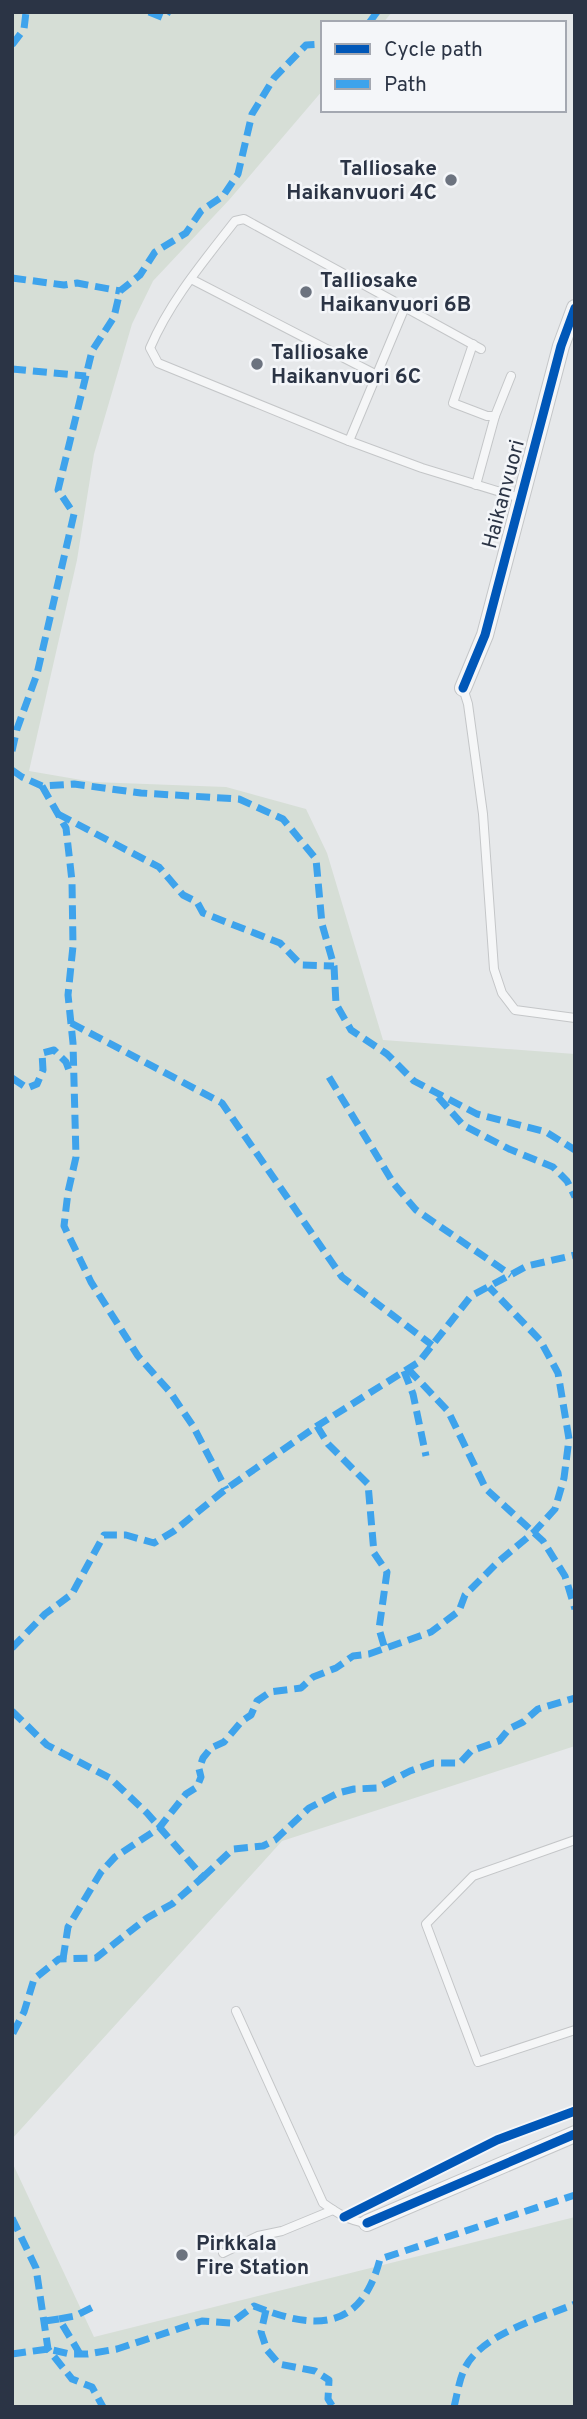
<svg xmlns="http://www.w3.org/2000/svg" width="587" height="2419" viewBox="0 0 587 2419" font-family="Overpass,sans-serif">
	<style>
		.green { fill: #d6ded6 }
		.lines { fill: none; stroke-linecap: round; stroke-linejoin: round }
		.service-casing { stroke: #c4c6c8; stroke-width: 10 }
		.minor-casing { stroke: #c4c6c8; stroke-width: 18 }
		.service { stroke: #f5f6f7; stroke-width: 8 }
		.minor { stroke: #f5f6f7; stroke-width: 16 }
		.quiet { stroke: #3ea3ec; stroke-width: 7; stroke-dasharray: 14 7; stroke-linecap: butt }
		.cycleway-casing { stroke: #f4f6f9; stroke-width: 13 }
		.cycleway { stroke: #0057b8; stroke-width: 9 }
		.poi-dot { fill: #6c737f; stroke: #f4f6f9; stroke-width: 2.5 }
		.labels { text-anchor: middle; stroke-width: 5; stroke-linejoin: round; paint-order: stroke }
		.poi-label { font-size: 21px; font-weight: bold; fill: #2b3445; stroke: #f4f6f9; text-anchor: start }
		.street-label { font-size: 21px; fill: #2b3445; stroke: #f4f6f9 }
	</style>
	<rect width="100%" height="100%" fill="#e6e8ea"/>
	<g class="green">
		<path d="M12,12H392L383,23H323V90L229,200L153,281L132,324L94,454L77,560L29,771L93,782L226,787L306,809L327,853L383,1040L575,1054V1746L282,1841L12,2139Z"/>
		<path d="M12,2162L94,2337L575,2217V2407H12Z"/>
	</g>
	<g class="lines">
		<defs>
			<g id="service">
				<path d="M191,279L377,375"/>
				<path d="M473,344L453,403L487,416H495L511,376"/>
				<path d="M481,349L244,219L235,221C204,261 170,301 150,348L158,363L349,441L422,468L520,498"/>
				<path d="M349,441L405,307"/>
				<path d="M476,485L495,416"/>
				<path d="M463,688L468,704L483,814L494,969L502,993L515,1010L575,1018"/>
				<path d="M575,1840L473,1876L426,1924L478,2062L575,2030"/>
				<path d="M236,2011L323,2203C337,2213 349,2221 367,2223"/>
				<path d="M223,2253L258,2236L282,2231L333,2210"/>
			</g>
			<g id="minor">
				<path d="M463,688L485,635L561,346L575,308"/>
				<path d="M367,2223L575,2134"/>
			</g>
		</defs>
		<use href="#service" class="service-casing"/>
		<use href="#minor" class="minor-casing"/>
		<use href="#service" class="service"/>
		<use href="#minor" class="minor"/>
		<g class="quiet">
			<path d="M149,12L164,18L168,12"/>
			<path d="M369,23L377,12"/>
			<path d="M12,45L24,29L26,12"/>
			<path d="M12,278L64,285L77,283L120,291"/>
			<path d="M12,369L86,376"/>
			<path d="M12,751L17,729L37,674L74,514L58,490L92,351L114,317L120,291L140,275L155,252L186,233L201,211L223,196L238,174L252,114L274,78L306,45L323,44"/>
			<path d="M12,770L22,777L42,786L74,784L141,793L239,799L283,819L316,859L322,924L334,966L336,1004L351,1030L387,1054L414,1081L477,1114L546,1132L575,1150"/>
			<path d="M42,786L66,828L72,881L73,946L68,995L73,1043L76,1157L68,1192L64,1226L91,1282L138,1356L170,1392L193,1426L226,1489"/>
			<path d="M58,814L159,867L183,895L197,902L203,913L280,943L301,965L334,966"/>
			<path d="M71,1023L222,1103L342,1277L432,1345"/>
			<path d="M329,1077L394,1184L416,1210L511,1275"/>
			<path d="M12,1078L27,1088L37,1084L43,1070L42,1053L54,1050L66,1062L70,1073"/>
			<path d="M438,1097L463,1125L509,1149L553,1167L567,1181L575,1197"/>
			<path d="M408,1369L448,1411L486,1489L543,1541L565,1576L575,1609"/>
			<path d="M404,1371L413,1394L426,1456"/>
			<path d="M317,1426L328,1444L368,1484L374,1553L387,1572L379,1629L385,1649"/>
			<path d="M12,1648L45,1614L72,1594L104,1535H126L154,1543L174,1531L226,1489L317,1426L419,1362L471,1296L527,1266L575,1255"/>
			<path d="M12,1711L47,1745L110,1778L147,1813L203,1877L172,1904L147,1918L96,1958L59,1959L34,1979L24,2012L12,2035"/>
			<path d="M203,1877L233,1849L263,1846L275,1840L309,1808L338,1793L354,1789L377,1788L410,1771L433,1763H460L471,1751L499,1741L509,1729L523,1722L538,1709L575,1698"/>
			<path d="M63,1959L68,1927L101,1872L115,1857L159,1828L186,1794L197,1787L201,1777L199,1769L203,1758L211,1748L224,1742L242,1721L251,1715L257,1701L270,1692L301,1688L313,1677L336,1668L353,1656L369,1654L431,1632L459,1611L465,1595L498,1562L534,1532L555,1509L564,1478L569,1439L558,1373L540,1340L489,1287"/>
			<path d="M12,2218L36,2268L48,2349L72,2379L92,2387L103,2407"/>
			<path d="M266,2310L261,2332L267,2350L279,2364L315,2371L329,2380L328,2399L333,2407"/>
			<path d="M59,2319L75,2316L93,2307"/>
			<path d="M45,2321L59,2319L80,2354"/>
			<path d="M12,2354L48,2349L70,2354H88L117,2349L202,2321L231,2323L254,2306C314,2330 361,2332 380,2259L575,2195"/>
			<path d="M454,2407C457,2395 459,2381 464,2370C479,2335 541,2318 575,2304"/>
		</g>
		<defs>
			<g id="cycleway">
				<path d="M463,688L485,635L561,346L575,308"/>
				<path d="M344,2217L497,2140L575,2111"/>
				<path d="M367,2223L575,2134"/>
			</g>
		</defs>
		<use href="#cycleway" class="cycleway-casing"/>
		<use href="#cycleway" class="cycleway"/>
	</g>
	<g class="poi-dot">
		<circle cx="451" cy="180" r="7"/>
		<circle cx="306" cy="292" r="7"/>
		<circle cx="257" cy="364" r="7"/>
		<circle cx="182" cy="2255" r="7"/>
	</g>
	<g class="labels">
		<g class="poi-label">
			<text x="437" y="175" text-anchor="end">Talliosake<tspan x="437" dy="24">Haikanvuori 4C</tspan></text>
			<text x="320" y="287">Talliosake<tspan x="320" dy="24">Haikanvuori 6B</tspan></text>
			<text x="271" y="359">Talliosake<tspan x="271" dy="24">Haikanvuori 6C</tspan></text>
			<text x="196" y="2250">Pirkkala<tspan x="196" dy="24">Fire Station</tspan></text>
		</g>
		<g class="street-label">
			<text transform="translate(503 494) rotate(-75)" y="7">Haikanvuori</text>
		</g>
	</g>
	<rect width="587" height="2419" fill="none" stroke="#2b3445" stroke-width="28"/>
	<rect x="321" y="21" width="245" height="91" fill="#f4f6f9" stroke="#a4a8b1" stroke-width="2"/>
	<rect x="335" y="44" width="35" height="10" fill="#0057b8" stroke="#a4a8b1" stroke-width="2"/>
	<text x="384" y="56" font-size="21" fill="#2b3445">Cycle path</text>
	<rect x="335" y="79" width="35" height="10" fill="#3ea3ec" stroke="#a4a8b1" stroke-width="2"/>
	<text x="384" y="91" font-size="21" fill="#2b3445">Path</text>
</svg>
